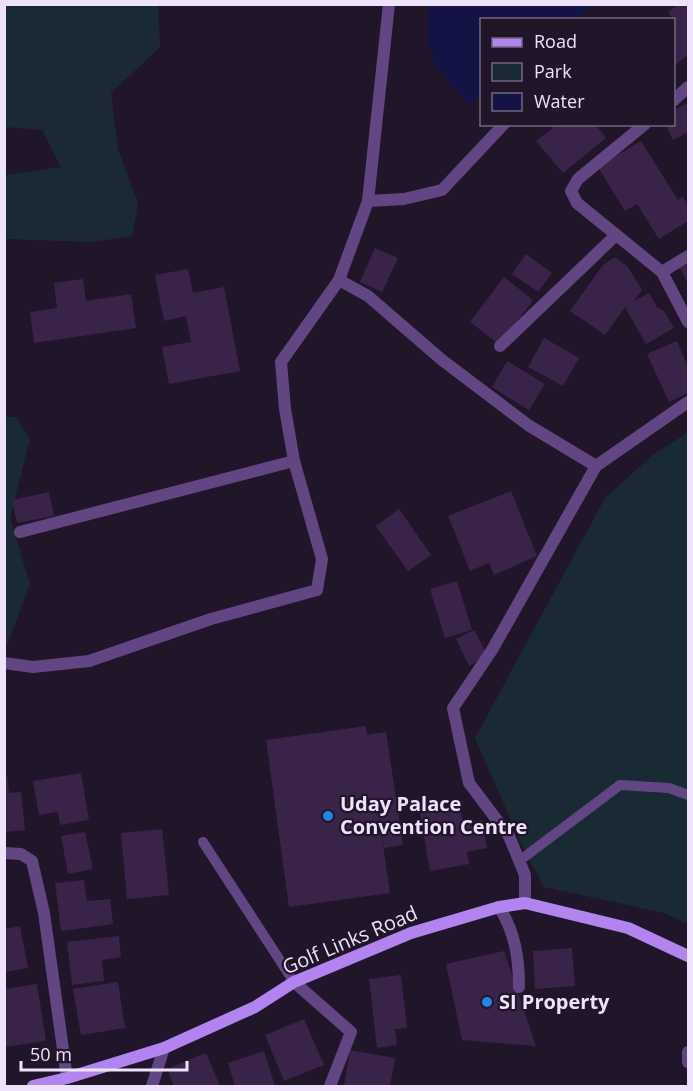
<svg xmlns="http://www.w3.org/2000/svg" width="693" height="1091" viewBox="0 0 693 1091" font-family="'Open Sans',sans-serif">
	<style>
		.green { fill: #192a34 }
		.water { fill: #141346 }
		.building { fill: #3a2349 }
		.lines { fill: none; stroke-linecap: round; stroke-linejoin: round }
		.lane { stroke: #614683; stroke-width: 10 }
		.street { stroke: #614683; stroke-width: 12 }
		.secondary { stroke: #b284f0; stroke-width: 12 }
		.poi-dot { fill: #2584e4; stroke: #21152a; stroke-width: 2 }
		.labels { text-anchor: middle; stroke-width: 4.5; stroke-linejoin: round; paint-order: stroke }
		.poi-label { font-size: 20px; font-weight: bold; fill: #efe2fb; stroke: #21152a; text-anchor: start }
		.street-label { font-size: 20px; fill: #efe2fb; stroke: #21152a }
	</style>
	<rect width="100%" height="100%" fill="#21152a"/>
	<g class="green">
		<path d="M5,4L158,5L160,47L111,93L118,149L138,204L132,236L92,242L5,239V175L61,167L42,130L5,127Z"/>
		<path d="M4,417H16L30,439L10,518L30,584L5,650Z"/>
		<path d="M688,432V924L664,913L544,887L521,843L475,738L605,498L653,455Z"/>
	</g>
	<path class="water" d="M428,5V4L593,5L578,19L482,20L481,96L469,105L435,65L428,42Z"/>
	<g class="building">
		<path d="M679,4H688V55L674,66V20L668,12Z"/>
		<path d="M688,103V132L673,140L665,124H674V110Z"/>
		<path d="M550,124H595L606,138L563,173L536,141L553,128Z"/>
		<path d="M641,141L678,200L683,197L688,206V221L659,239L637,204L625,211L598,167Z"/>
		<path d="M375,248L398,258L382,292L360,282Z"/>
		<path d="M526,254L552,273L538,292L512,274Z"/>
		<path d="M615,257L628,267L642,290L633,302L649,293L657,307L664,311L674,328L646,344L625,307L605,335L570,311L603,265Z"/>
		<path d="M688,264V284L680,268Z"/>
		<path d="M188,269L193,293L224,287L240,371L169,384L162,347L191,342L186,316L164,321L155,275Z"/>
		<path d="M504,277L533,300L500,345L470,322Z"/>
		<path d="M83,279L86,301L131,294L136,328L34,343L30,312L57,308L54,283Z"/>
		<path d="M544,338L579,358L563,386L528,367Z"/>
		<path d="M677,341L688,367V393L669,402L647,354Z"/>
		<path d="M507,361L545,384L529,410L492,387Z"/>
		<path d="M511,491L537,556L494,575L489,563L470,571L448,516Z"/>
		<path d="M49,492L54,516L17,523L12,500Z"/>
		<path d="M399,509L431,555L408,571L376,526Z"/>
		<path d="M457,581L472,630L445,638L430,589Z"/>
		<path d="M474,630L488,656L469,666L456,639Z"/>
		<path d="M366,726L367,735L386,732L403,845L384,848L378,811L390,893L289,907L266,740Z"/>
		<path d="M81,773L89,820L60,825L58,812L39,815L33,781Z"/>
		<path d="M4,775H7L9,793L21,792L25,830L6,832Z"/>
		<path d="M460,806L463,824L482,820L487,848L467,852L469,864L430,871L420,813Z"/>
		<path d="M162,829L169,895L127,899L121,833Z"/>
		<path d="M85,832L93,869L68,874L61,836Z"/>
		<path d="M84,880L87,901L110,899L113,924L61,931L55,883Z"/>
		<path d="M20,926L28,968L4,972V929Z"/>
		<path d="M119,936L121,957L102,960L104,981L72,985L67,942Z"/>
		<path d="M572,948L575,986L535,989L533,951Z"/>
		<path d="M504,951L536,1046L462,1040L446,964Z"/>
		<path d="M401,975L407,1028L395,1029L397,1045L377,1048L369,979Z"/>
		<path d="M118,982L125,1028L81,1035L73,989Z"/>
		<path d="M37,984L46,1041L4,1047V989Z"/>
		<path d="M304,1019L324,1065L284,1081L265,1035Z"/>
		<path d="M350,1050L395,1058L390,1086L344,1085Z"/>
		<path d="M264,1051L275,1086H235L228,1063Z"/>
		<path d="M206,1053L220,1086H174L167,1069Z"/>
	</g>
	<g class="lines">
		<g class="lane">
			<path d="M203,842L294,982"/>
			<path d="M519,861L620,785L669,788L688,795"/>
		</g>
		<g class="street">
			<path d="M674,100L688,87"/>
			<path d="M645,124L578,179L571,191L577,203L662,272L688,322"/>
			<path d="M368,201L404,199L442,190L504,124"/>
			<path d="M662,272L688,256"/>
			<path d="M339,280L368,296L442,360L528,425L596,466"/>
			<path d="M500,346L615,236"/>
			<path d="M20,532L294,461"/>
			<path d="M4,663L33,667L89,661L211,619L317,590L322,559L294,461L285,409L281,362L339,280L368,201L389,4"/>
			<path d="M4,853L21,854L32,861L44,913L67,1078"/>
			<path d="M525,903V875L509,836L469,783L453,708L492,650L596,466L688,402"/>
			<path d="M499,907C515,932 519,958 519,987"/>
			<path d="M294,982L351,1032L330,1086"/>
			<path d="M688,1052V1062"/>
			<path d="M152,1086L164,1048"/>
		</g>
		<path class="secondary" d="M33,1086L67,1078L164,1048L255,1007L294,982L411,933L499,907L525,903L628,928L688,956"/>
	</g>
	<g class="poi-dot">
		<circle cx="328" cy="816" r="6"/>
		<circle cx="487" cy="1002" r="6"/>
	</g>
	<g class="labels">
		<g class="poi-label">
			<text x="340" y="811">Uday Palace<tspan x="340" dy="23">Convention Centre</tspan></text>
			<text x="499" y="1009">SI Property</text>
		</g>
		<g class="street-label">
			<text transform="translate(350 940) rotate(-23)" y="7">Golf Links Road</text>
		</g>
	</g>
	<rect width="693" height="1091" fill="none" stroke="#efe2fb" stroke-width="12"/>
	<rect x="480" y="18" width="195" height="108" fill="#21152a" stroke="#73677e" stroke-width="1.5"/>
	<rect x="492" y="38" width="30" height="9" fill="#b284f0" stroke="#73677e" stroke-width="1.5"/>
	<text x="534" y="48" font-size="18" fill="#efe2fb">Road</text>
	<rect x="492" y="63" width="30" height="18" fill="#192a34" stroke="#73677e" stroke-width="1.5"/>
	<text x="534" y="78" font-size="18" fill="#efe2fb">Park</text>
	<rect x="492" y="93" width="30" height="18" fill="#141346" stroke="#73677e" stroke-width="1.5"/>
	<text x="534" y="108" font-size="18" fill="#efe2fb">Water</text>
	<path d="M21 1061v9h166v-9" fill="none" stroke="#efe2fb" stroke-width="3"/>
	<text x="30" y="1061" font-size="18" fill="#efe2fb" stroke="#21152a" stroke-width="4.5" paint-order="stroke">50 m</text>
</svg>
